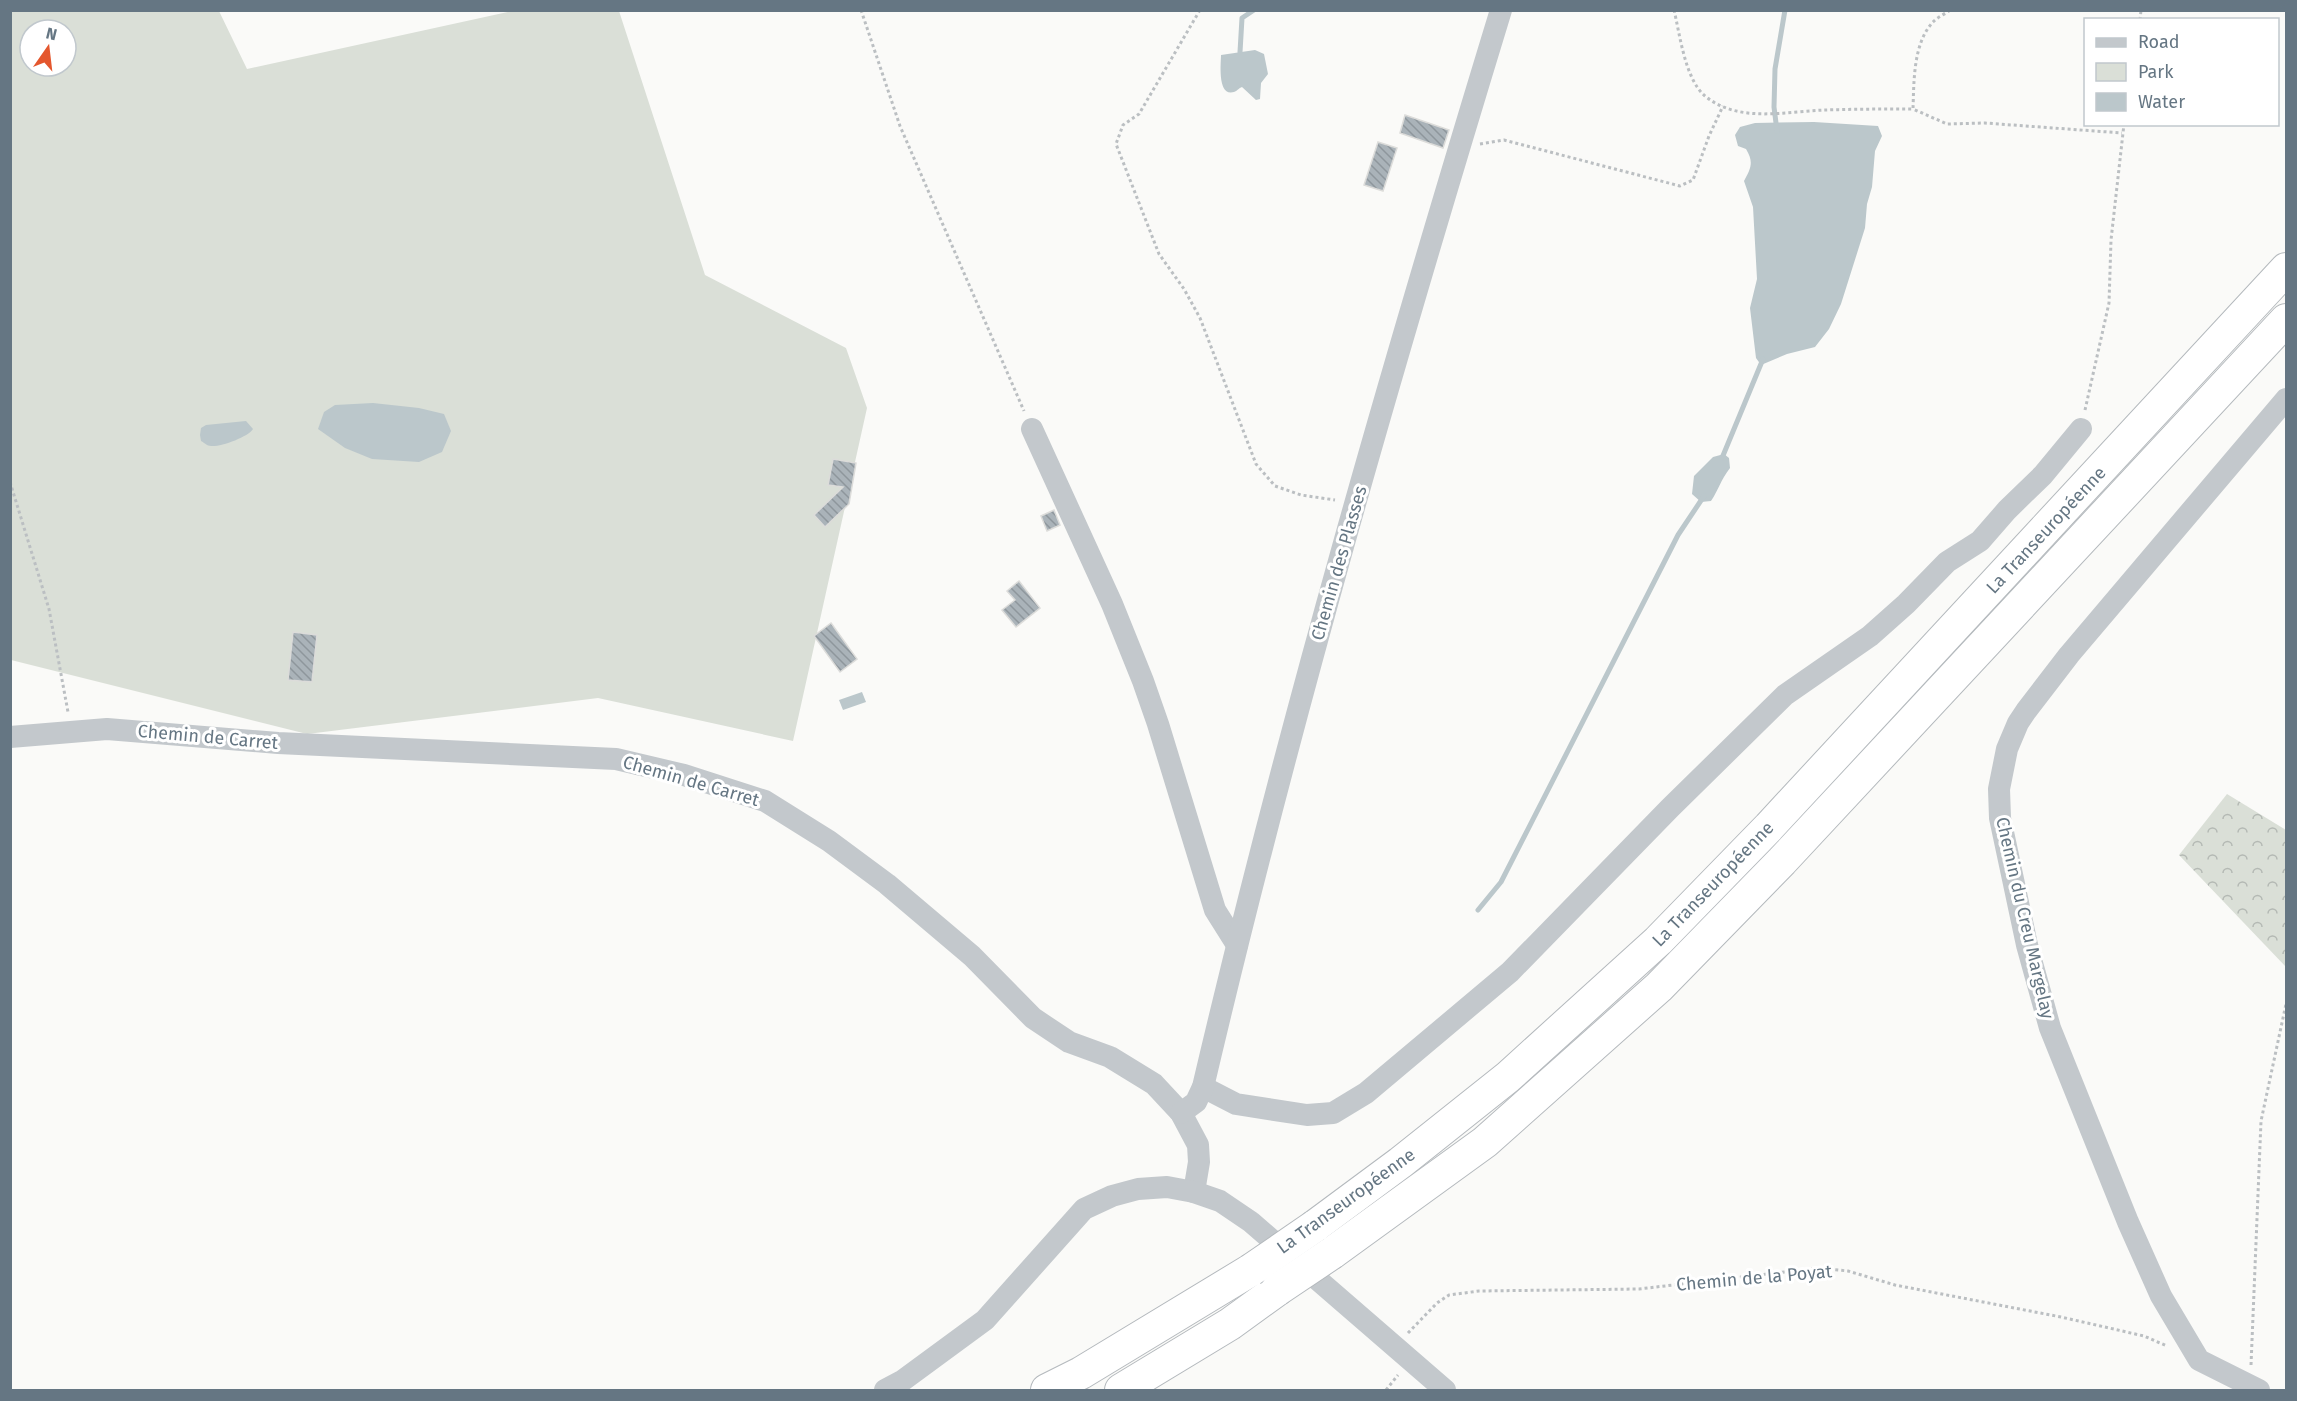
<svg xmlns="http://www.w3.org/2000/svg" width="2297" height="1401" viewBox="0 0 2297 1401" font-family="'Fira Sans',sans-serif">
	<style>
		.green { fill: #dadfd7; fill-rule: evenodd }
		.forest { fill: url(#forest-crowns) }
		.water { fill: #bbc7cb }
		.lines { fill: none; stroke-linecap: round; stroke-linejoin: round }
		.stream { stroke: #bbc7cb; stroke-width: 5 }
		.building { fill: url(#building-back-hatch); stroke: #dcdcda; stroke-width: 1.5 }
		.highway-casing { stroke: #b4b9bd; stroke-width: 34 }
		.path { stroke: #bbbfc2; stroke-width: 3; stroke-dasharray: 3 3; stroke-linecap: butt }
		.minor { stroke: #c3c8cc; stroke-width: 22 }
		.highway { stroke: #fff; stroke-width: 32 }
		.highway-bridge-casing { stroke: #b4b9bd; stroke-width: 34; stroke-linecap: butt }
		.highway-bridge { stroke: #fff; stroke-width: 32 }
		.labels { text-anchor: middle; stroke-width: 6; stroke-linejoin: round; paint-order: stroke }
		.street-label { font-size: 18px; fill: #657683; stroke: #fff }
	</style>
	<defs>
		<pattern id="forest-crowns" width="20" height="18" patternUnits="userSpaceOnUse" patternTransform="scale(1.5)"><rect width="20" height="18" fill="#dadfd7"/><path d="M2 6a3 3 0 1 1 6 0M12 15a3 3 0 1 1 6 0" fill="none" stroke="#b4b9b4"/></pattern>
		<pattern id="building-back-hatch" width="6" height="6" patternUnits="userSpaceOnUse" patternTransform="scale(1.5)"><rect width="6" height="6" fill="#aab3b9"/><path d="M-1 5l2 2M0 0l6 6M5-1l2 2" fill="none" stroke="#8e969c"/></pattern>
	</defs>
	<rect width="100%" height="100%" fill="#fafaf8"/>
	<path class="green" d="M11,11H219L247,69L512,11H619L705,275L846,348L867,408L793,741L598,698L307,734L11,660ZM30,30H66V66H30Z"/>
	<path class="forest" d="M2227,794L2286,830V967L2179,855Z"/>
	<g class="water">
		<path d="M1255,50L1264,54L1268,74L1261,83L1260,99L1256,100L1242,87C1239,88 1237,91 1234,92C1217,97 1221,63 1221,55Z"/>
		<path d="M1814,122L1878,126L1882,136L1875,151L1872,187L1867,204L1865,228L1841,304L1829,329L1815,347L1787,354L1761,365L1756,358L1750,308L1757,279L1753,207L1744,181C1751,168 1754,162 1746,149L1738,146L1735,135L1740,127L1755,123Z"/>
		<path d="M373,403L419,408L444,414L451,431L442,452L419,462L372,459L345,448L318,429L324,412L335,405Z"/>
		<path d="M246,421L253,429C248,437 221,447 211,446C207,446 205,443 201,441L200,435L201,428L206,425Z"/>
		<path d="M1724,454L1729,458L1730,468C1720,481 1719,489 1711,501L1701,502L1692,494L1694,476L1713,457Z"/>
		<path d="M862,692L866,702L843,710L839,700Z"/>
	</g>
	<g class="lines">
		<g class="stream">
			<path d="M1240,52L1242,18L1254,10"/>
			<path d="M1777,131L1774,107L1775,69L1785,10"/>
			<path d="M1722,458L1763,359"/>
			<path d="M1478,910L1501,882L1678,535L1704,496"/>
		</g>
	</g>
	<g class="building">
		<path d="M1405,115L1449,130L1443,148L1400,133Z"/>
		<path d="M1378,142L1397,148L1383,191L1364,185Z"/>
		<path d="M833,459L856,463L849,504L825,527L814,515L843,487L828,485Z"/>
		<path d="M1054,510L1060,525L1047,531L1041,516Z"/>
		<path d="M1019,581L1040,608L1016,627L1002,610L1015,600L1007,591Z"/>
		<path d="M831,623L857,659L840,672L814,636Z"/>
		<path d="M293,632L317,635L312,682L288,680Z"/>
	</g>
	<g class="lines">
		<defs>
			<g id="highway">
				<path d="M1315,1226L1400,1163L1508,1077L1658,941L1769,827L2286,269"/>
				<path d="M1332,1253L1485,1142L1659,987L1782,861L2286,320"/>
				<path d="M1047,1390L1081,1373L1251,1270"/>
				<path d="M1121,1390L1230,1324L1277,1290"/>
			</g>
		</defs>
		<use href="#highway" class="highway-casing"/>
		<g class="path">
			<path d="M861,10L900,126L1024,411"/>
			<path d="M1200,10L1139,114L1123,125L1116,144L1159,254L1184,289L1200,318L1256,464L1275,486L1301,495L1335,500"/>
			<path d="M1674,10C1680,35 1685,79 1705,96C1739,124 1787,111 1826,110C1855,109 1884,109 1913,109"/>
			<path d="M1950,10C1945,14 1938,17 1934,21C1913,42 1914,81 1913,109L1947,124L1985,123L2122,133"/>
			<path d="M2140,20L2141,10"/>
			<path d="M1480,144L1504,140L1680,186L1693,180L1709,136L1723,106"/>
			<path d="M2085,410L2109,303L2111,240L2124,124"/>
			<path d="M10,482L49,609L68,712"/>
			<path d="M1408,1333L1437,1303L1449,1295L1479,1291L1639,1289L1818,1268L1848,1271L1895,1285L2061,1317L2144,1336L2167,1346"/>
			<path d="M2251,1365L2261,1121L2286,1004"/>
			<path d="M1386,1390L1398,1375"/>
		</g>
		<g class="minor">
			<path d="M1032,429L1112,604L1143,681L1158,724L1215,910L1237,945"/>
			<path d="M10,737L107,729L278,743L616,759L684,775L765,801L829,841L887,884L972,956L1033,1018L1069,1042L1110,1057L1154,1084L1181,1113L1198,1145L1199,1162L1194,1192"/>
			<path d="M1203,1087L1236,1104L1307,1115L1333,1113L1366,1093L1510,972L1670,808L1785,695L1870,636L1906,604L1947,562L1980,541L2007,510L2043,475L2081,429"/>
			<path d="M1181,1113L1196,1102L1203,1087C1288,725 1392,367 1501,10"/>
			<path d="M885,1390L902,1381L985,1320L1084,1209L1112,1196L1138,1189L1167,1187L1194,1192L1220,1201L1251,1222L1445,1390"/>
			<path d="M2259,1390L2199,1360L2161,1296L2128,1222L2050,1028L2027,945L2000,818L1999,789L2007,749L2018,723L2026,711L2069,655L2286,399"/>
		</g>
		<use href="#highway" class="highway"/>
		<defs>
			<g id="highway-bridge">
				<path d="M1251,1270L1315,1226"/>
				<path d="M1277,1290L1332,1253"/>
			</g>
		</defs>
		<use href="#highway-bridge" class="highway-bridge-casing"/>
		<use href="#highway-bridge" class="highway-bridge"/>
	</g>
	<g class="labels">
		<g class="street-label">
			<text transform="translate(2046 530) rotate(-47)" y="6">La Transeuropéenne</text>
			<text transform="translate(1339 563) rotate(-74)" y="6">Chemin des Plasses</text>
			<text transform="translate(208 737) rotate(5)" y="6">Chemin de Carret</text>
			<text transform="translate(691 781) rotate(16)" y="6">Chemin de Carret</text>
			<text transform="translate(1713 884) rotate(-46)" y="6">La Transeuropéenne</text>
			<text transform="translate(2025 918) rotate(77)" y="6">Chemin du Creu Margelay</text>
			<text transform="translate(1346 1201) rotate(-36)" y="6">La Transeuropéenne</text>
			<text transform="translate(1754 1278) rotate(-5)" y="6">Chemin de la Poyat</text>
		</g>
	</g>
	<rect width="2297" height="1401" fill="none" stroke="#657683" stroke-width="24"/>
	<rect x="2084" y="18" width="195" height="108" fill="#ffffff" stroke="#c1c8cd" stroke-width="1.5"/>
	<rect x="2096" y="38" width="30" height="9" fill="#c3c8cc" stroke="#c1c8cd" stroke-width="1.5"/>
	<text x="2138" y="48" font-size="18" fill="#657683">Road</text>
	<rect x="2096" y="63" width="30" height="18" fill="#dadfd7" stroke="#c1c8cd" stroke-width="1.5"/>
	<text x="2138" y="78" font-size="18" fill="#657683">Park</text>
	<rect x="2096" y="93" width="30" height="18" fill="#bbc7cb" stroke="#c1c8cd" stroke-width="1.5"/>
	<text x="2138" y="108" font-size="18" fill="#657683">Water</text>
	<g transform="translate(48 48) rotate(14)"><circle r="28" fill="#ffffff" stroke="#c1c8cd" stroke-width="1.5"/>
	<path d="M0-4.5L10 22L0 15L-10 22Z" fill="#e4572e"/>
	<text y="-9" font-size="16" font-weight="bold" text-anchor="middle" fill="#657683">N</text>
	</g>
</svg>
